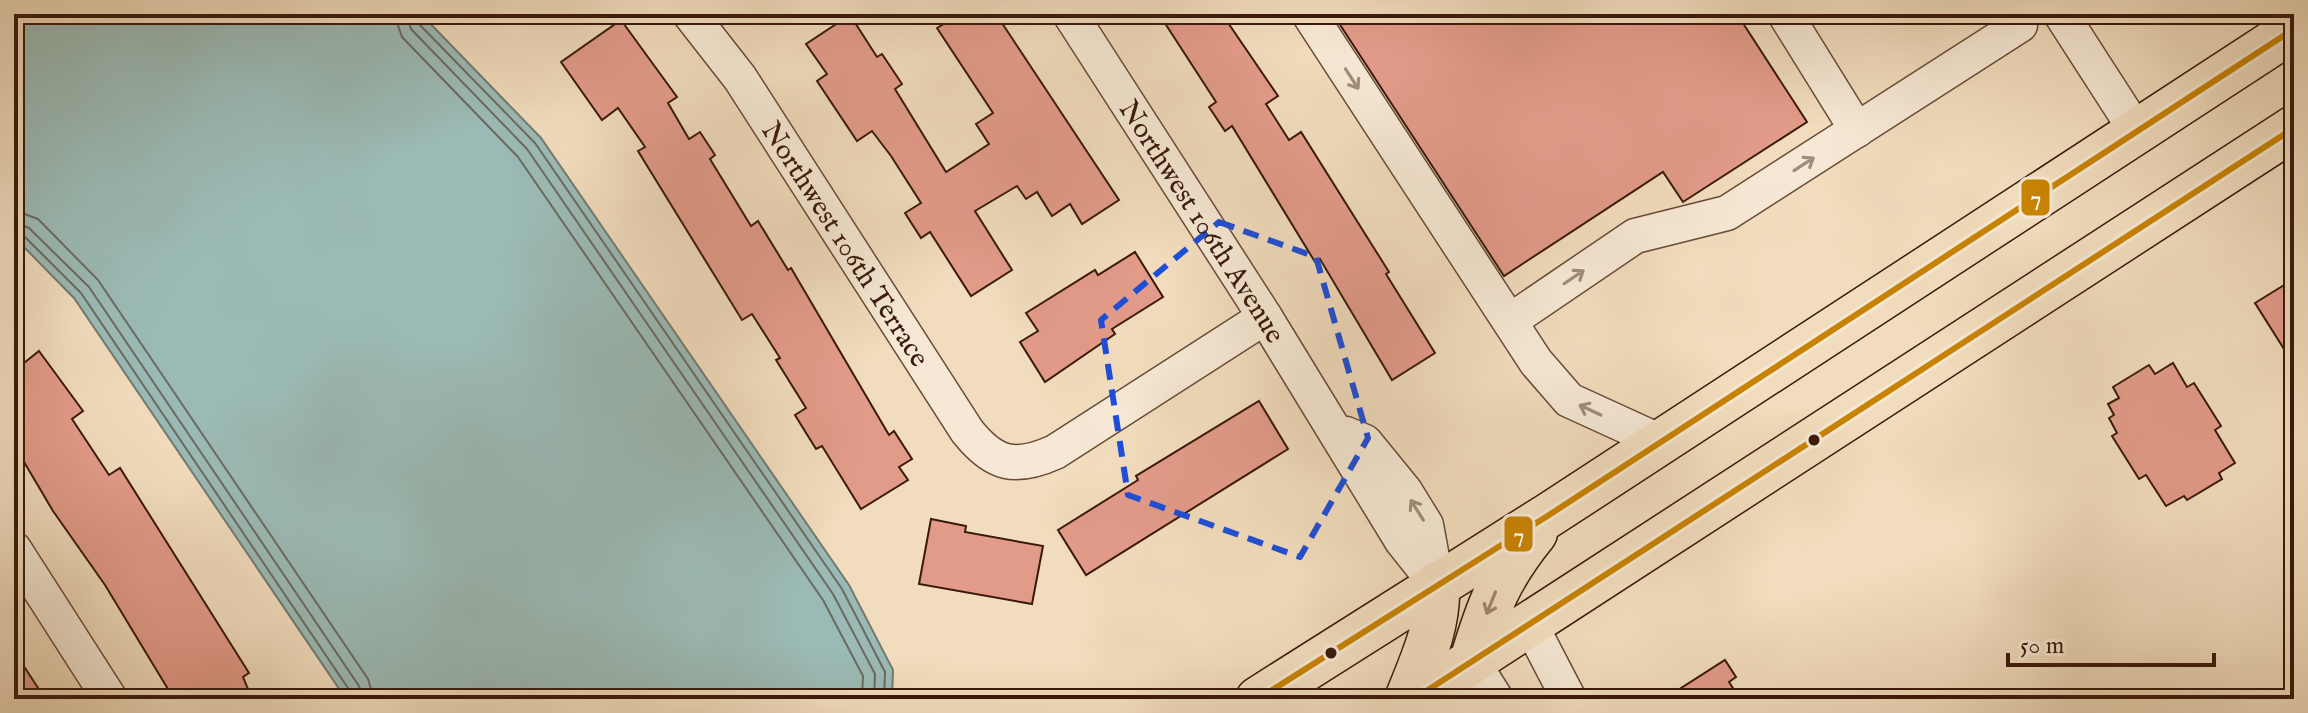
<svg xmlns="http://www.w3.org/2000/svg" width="2308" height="713" viewBox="0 0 2308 713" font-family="'IM FELL English',serif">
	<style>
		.water { fill: #9bbab5; stroke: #747a71; stroke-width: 2 }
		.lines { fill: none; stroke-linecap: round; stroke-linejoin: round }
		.shore { stroke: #6a6a60; stroke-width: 2 }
		.building { fill: #e29b89; stroke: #3a190b; stroke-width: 2 }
		.minor-casing { stroke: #684a38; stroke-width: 37 }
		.highway-casing { stroke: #3a190b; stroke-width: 47 }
		.minor { stroke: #f6e8d4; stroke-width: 34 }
		.highway { stroke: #f1dcbd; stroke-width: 44 }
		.bus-1-casing { stroke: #f6e8d4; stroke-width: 12 }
		.bus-1 { stroke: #c88303; stroke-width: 6 }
		.oneway { stroke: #a18b7a }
		.oneway2 { stroke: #9f846d }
		.marked { fill: none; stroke: #1d4ed8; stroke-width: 6; stroke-dasharray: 16 10; stroke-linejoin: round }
		.bus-dot { fill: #3a190b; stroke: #f6e8d4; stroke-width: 3 }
		.labels { text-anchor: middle; stroke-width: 6; stroke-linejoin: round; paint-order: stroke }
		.street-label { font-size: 28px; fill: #3a190b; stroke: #f6e8d4 }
		.line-badge { stroke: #f6e8d4; stroke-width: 3 }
		.badge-label { font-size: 22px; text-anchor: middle; font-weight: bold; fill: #fff }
	</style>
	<rect width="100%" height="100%" fill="#f1dcbd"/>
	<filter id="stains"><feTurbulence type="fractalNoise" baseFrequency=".0025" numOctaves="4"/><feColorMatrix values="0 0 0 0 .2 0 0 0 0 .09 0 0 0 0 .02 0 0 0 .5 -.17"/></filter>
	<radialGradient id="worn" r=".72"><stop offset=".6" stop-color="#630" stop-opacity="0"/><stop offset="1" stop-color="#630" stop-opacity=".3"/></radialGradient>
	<path class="water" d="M14,14H421L541,138L849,585L893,670L892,699H346L74,298L14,237Z"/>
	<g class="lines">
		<g class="shore">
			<path d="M394,14L402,37L518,157L823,600L863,676L862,699"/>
			<path d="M406,14L411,29L527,149L833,594L875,674L874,699"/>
			<path d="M416,14L418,23L535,143L842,589L885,672L884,699"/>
			<path d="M14,210L38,219L98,280L368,679L374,699"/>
			<path d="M14,222L29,228L89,287L359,686L362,699"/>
			<path d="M14,233L23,235L81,293L350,691L352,699"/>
		</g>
	</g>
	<g class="building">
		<path d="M934,14H996L1119,200L1082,224L1070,204L1052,216L1037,192L1026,199L1017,186L975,211L1012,270L971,296L930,232L921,238L905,213L921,203L891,156L872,131L857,141L817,81L827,74L806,44L850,15L877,57L882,54L902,84L895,89L946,172L989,144L976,124L993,113L937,28L942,25Z"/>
		<path d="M1159,14H1222L1278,96L1266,104L1289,140L1301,132L1389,272L1386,274L1435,353L1392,380L1320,259L1315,262L1232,126L1225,131L1209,107L1216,102Z"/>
		<path d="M1333,14H1737L1807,122L1683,202L1663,172L1504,276Z"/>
		<path d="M621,20L677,97L668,103L689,139L700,132L715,155L710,159L751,226L758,221L788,270L791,268L889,435L894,431L912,459L899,467L908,480L861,509L822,446L816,449L795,415L806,408L776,360L780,358L752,314L742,320L638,151L645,147L618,108L602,120L561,62Z"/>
		<path d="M1135,252L1163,297L1112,329L1115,334L1045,382L1020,342L1038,331L1026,313L1095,270L1098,275Z"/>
		<path d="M2294,279V365L2255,303Z"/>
		<path d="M39,351L83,411L72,419L109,475L120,468L249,673L243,677L252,699H174L105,585L53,511L14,445V371Z"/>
		<path d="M2173,363L2187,387L2194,383L2221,426L2215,430L2235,463L2219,473L2222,479L2187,500L2184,496L2166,506L2146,475L2139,479L2112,436L2117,433L2109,418L2114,415L2108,404L2119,398L2113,387L2149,365L2155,374Z"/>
		<path d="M1259,401L1288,449L1086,575L1058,530L1138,480L1136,476Z"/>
		<path d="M931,519L966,526L965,532L1043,546L1032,604L919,584Z"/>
		<path d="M14,651L40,691L27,699H14Z"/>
		<path d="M1725,660L1736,677L1729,682L1740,699H1664Z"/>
	</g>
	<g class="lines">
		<defs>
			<g id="minor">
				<path id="s1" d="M690,14L740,78L967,431C994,465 1015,470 1055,452L1265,317"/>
				<path id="s2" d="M1070,14L1265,317L1402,541L1437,585"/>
				<path d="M1309,14L1536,362L1569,400L1661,442"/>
				<path d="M1785,14L1857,130"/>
				<path d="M2061,14L2137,132"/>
				<path d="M1510,321L1635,236L1727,213L2020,25"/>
				<path d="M1346,434L1365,442L1405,491L1426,525L1436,579"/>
				<path d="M14,549L110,699"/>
				<path d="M1530,624L1569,699"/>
				<path d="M1472,661L1496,699"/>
			</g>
			<g id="highway">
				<path d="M1472,661C1488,607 1499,577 1535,533"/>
				<path d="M1258,699L1549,515L2294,29"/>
				<path d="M1407,699C1422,661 1439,626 1437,585"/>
				<path d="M1414,699L2294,128"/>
			</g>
		</defs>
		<use href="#minor" class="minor-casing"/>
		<use href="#highway" class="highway-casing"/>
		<use href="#minor" class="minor"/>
		<use href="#highway" class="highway"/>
		<defs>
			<g id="bus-1">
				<path d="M1258,699L1549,515L2294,29"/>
				<path d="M1414,699L2294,128"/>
			</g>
		</defs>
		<use href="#bus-1" class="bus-1-casing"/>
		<use href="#bus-1" class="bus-1"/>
	</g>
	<defs><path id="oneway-shaft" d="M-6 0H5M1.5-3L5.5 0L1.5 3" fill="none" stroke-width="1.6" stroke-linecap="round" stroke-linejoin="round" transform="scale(2)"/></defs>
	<g class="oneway">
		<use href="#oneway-shaft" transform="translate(1352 79) rotate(57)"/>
		<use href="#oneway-shaft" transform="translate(1804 164) rotate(-33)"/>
		<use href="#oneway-shaft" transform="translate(1574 277) rotate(-34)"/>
		<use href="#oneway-shaft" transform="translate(1590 410) rotate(-155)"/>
		<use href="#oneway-shaft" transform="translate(1417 510) rotate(-122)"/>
	</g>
	<use class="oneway2" href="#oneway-shaft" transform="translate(1491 603) rotate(112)"/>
	<path class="marked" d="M1219,222L1316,257L1368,438L1300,557L1128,495L1101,320Z"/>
	<g class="bus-dot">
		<circle cx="1814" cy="440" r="7"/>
		<circle cx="1331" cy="653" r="7"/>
	</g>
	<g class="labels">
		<g class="street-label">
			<text dy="10" stroke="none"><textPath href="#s2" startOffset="246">Northwest 106th Avenue</textPath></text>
			<text dy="10" stroke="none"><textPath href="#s1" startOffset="278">Northwest 106th Terrace</textPath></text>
		</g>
	</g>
	<g class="line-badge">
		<rect x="2020" y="178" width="31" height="39" rx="8" fill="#c88303"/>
		<rect x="1503" y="515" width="31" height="38" rx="8" fill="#c88303"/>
	</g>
	<g class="badge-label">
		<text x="2036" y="205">7</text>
		<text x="1519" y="542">7</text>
	</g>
	<rect width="2308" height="713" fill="none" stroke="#f1dcbd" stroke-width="48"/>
	<rect x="16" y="16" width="2276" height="681" fill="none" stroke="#3a190b" stroke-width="4"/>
	<rect x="24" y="24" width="2260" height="665" fill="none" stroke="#3a190b" stroke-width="2"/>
	<path d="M2008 653v12h206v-12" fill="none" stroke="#3a190b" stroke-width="4"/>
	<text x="2020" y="653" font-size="24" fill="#3a190b" stroke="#f6e8d4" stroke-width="6" paint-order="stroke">50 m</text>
	<rect width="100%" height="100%" filter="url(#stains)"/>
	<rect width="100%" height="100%" fill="url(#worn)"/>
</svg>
